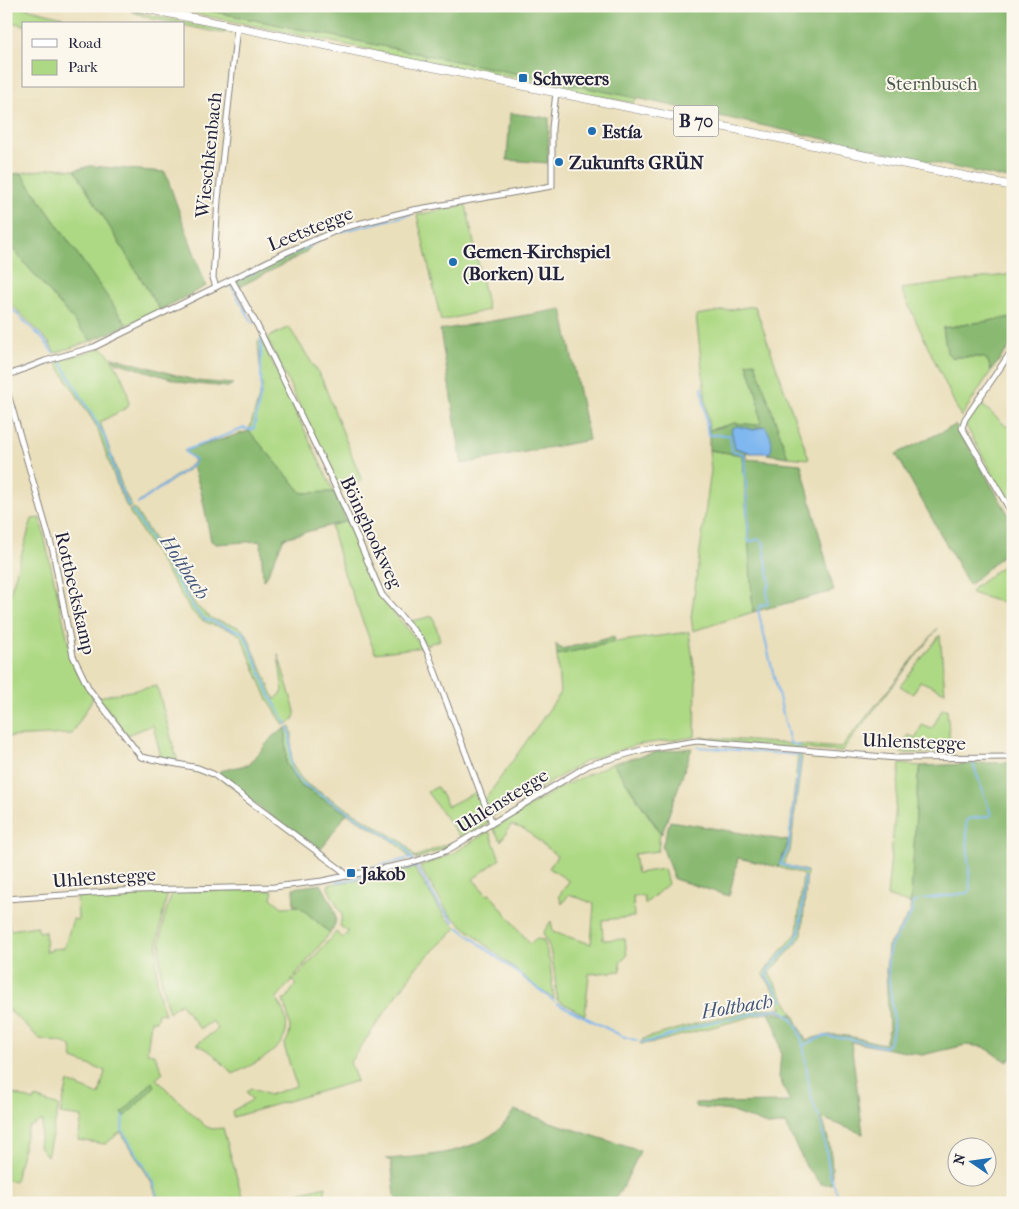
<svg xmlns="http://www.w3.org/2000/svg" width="1019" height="1209" viewBox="0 0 1019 1209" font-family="'IM FELL French Canon',serif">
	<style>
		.green { fill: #aed984; stroke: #687e60 }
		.forest { fill: #8ab972; stroke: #566e56 }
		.water { fill: #7fb7ef; stroke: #506c95 }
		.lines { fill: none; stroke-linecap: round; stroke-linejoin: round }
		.stream { stroke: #7fb7ef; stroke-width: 2 }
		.street-casing { stroke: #86807b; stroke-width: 7 }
		.primary-casing { stroke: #86807b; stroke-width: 9 }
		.street { stroke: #fff; stroke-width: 5 }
		.primary { stroke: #fff; stroke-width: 8 }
		.poi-dot { fill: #1f6fb2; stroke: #fbf7ec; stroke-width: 2 }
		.labels { text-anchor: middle; stroke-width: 4; stroke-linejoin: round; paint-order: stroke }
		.shield { fill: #fbf7ec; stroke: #636270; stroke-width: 1 }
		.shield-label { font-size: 18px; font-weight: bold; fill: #22223b }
		.poi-label { font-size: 19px; font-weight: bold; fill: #22223b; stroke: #fbf7ec; text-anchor: start }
		.park-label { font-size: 19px; fill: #4c5951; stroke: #fbf7ec }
		.street-label { font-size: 19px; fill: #22223b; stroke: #fbf7ec }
		.water-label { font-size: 20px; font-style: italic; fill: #43567a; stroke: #fbf7ec }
	</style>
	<rect width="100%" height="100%" fill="#fbf7ec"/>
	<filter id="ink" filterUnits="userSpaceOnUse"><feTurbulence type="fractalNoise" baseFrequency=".02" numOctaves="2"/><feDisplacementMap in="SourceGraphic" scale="10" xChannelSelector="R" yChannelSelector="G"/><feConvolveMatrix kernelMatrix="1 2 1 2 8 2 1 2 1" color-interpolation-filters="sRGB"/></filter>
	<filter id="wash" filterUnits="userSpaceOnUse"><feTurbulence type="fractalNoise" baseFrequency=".0096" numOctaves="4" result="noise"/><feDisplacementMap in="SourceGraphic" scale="20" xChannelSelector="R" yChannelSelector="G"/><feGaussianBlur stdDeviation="1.12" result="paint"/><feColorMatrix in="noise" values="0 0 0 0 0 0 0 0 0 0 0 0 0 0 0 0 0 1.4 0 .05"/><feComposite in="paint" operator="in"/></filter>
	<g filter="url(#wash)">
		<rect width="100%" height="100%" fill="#eadfbb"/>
		<g class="green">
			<path d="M6,6H18L63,17L61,24L24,25L6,21Z"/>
			<path d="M158,6H186L637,98L633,103L559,88L558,85L459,68Z"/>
			<path d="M131,11L231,31L232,32L221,33L149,18Z"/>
			<path d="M56,168L75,170L160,310L127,325L21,173Z"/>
			<path d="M466,205L488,310L441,321L417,215Z"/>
			<path d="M6,241L91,341L55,353L48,341L6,299Z"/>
			<path d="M1013,274V317L943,328L947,352L951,357H983L988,361L991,371L961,417L901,289Z"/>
			<path d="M755,306L809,459L788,457L754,362L747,364L757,395L761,422L757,425L735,423L709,430L696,315Z"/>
			<path d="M289,327L322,379L362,481L341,491L267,338Z"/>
			<path d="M261,339L334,492L302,493L249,431L262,387L258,342Z"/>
			<path d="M101,348C112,352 133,395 128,407L100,422L124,492L132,506L128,509L120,493L97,427L57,364L58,361Z"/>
			<path d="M978,401L1007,427L1013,421V511L965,424Z"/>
			<path d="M709,450L743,455L753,612L693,631L691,617L711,470Z"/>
			<path d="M192,464L193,466L138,504V503Z"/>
			<path d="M134,508L196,606L212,619L239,627L246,633L275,700L283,691L278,654L295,711C295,720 292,722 284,725L268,700L241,636C223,622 208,631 190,609L129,511Z"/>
			<path d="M40,518L74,667L93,698L72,734L6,737V607L32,519Z"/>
			<path d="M347,521L379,596L423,647L375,653L344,573L331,526Z"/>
			<path d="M1013,558V606L971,593L975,587Z"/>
			<path d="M433,616L440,640L426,645L408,622Z"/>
			<path d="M938,628L841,752L704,741L700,737L841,748Z"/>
			<path d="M689,632L696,680L695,737L636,745L588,760L493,816L484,801L560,694L557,655L615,642Z"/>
			<path d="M940,635L945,692L920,681L913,694L900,686Z"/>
			<path d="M157,686L178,763L162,761L153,725L127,735L98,697Z"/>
			<path d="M942,709H947L951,753H900L908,735L916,738L922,725L932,729Z"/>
			<path d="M290,726L292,734L291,763L300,777L308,785L394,837L404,843L415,857L452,842L451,846L416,859L415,857L409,858L402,848L392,840L299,785L286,764V728Z"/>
			<path d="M798,755L802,756L790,851L783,865L807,871L802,934L795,945L769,973L794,1015L776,1011L765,1013L656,1042L640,1044L643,1039L709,1020L762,1009L783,1008L763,973L797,933L803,874L778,867L789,841Z"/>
			<path d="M613,763L660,833L658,851L634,854L637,873L664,869L668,884L645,904L644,896H633L634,917L602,920L603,940L625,939L627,956L620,963L621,971L589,974L585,1015L557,1000C555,979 554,952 543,933L551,921L553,932L591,944L594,904L569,894L562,904L559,896L569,881L549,868L557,856L524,829L511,825L501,841L493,829L559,788Z"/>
			<path d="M900,764L921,766L918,777L911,904L887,896Z"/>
			<path d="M437,787L448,806L478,791L488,823L465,838L460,837L427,792Z"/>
			<path d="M489,831L500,859L473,879L487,895L490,894L530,944L535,939L544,940L550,964L554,999L540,990L449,914L421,869L420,866L454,853Z"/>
			<path d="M414,868L445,917L457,928L418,965L350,1062L357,1081L233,1117L232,1111L252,1100L247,1092L250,1088L269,1095L296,1086L284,1045C295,1030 288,1017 283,1000L286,999L296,984L293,981L336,932L343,938L348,932L340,926L342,915L328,888L329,884L354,881Z"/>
			<path d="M273,890L271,898L282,907L299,906L330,933L276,999C306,1041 266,1058 233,1074L212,1053L197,1044L218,1029L212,1021L200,1029L180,1003L169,1012C156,976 156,926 174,891Z"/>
			<path d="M163,892L167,896C157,936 150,975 165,1014L158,1013L156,1021H151L147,1052L155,1055L163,1073L156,1079L205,1126L212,1129L223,1128L244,1203H159L151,1181L121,1132L105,1144L78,1140L82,1117L60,1114L68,1082L99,1095L105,1071L73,1059L71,1047L65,1043L40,1039L6,1007V902L10,930L37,926L39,932L45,931L46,952L51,951V949L64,948L73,919L78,920L77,897Z"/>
			<path d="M6,1089L11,1090V1093L34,1101L35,1098L59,1106L47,1156L39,1146L43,1120L28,1128L15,1181L6,1180Z"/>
			<path d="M326,1186L323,1203H258Z"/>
		</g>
		<g class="forest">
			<path d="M186,6H1013V180L641,99Z"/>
			<path d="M510,113L549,118L548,163L507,160Z"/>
			<path d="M90,166L165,172L206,286L160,310L75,170Z"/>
			<path d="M21,173L127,325L91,341L6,241V175Z"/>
			<path d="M312,245L305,253L239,287L236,282Z"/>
			<path d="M562,309L589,440L462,464L440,330Z"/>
			<path d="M1013,317V342L991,371L988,361L983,357H952L947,353L943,328Z"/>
			<path d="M112,357L197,381L233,384L228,387L185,383L116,362Z"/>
			<path d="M755,362L788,457L767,454L770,453L761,426L754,430L737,426L735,448L752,453L746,452V459L801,464L834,591L753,612L743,455L709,450V430L735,423L757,425L761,422L757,395L747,363Z"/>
			<path d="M956,425L1013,522V546L969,585L896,454Z"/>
			<path d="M249,431L302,493L334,492L347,521L284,538L266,578L263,580L261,541L216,544L211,541L201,491L192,464L194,461L184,451Z"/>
			<path d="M614,637L615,642L557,655L556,644L561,649Z"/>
			<path d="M286,728V764L299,785L347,813L319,852L217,775L220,771L250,764L273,736Z"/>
			<path d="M692,748L662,834L613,763L657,752Z"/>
			<path d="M1013,762V1060L1008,1059V1062L984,1047L966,1045L922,1055L851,1042L863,1134L822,1118C829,1139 834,1162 831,1184H821L807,1168L785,1124L770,1126L730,1111L695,1107V1103L790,1102L779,1077L781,1053L776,1028L769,1013L794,1015L806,1041C837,1028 854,1039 885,1044L889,1029L886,969L888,946L910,913L918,777L921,766Z"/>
			<path d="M670,821L789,841L778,867L738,858L729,896L674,879L662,846Z"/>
			<path d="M321,884C329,901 344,916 330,933L299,906H294L293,888Z"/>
			<path d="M152,1082L155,1086L125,1117L122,1113Z"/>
			<path d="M514,1110L640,1151L623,1187L612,1203H396L391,1161L386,1159C428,1156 491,1154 514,1110Z"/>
		</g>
		<path class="water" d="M737,426L754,430L764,426C771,432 774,445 770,453H752L735,448L731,429Z"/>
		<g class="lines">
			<g class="stream">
				<path d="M339,232L412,214"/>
				<path d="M239,279L319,241"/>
				<path d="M231,286L253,323"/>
				<path d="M6,303L45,341L53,353"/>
				<path d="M60,361L104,435L120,488L129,506"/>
				<path d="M28,370L54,361"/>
				<path d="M702,388L708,435H730L732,451L744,454L749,542L759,539L763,542L770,583L767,590L768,604L761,605L758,610L790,743L800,746"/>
				<path d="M138,504L195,463V460L186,453V450L245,428L250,430L254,428L261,392V338"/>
				<path d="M132,510L196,611L205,619L244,633L271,698L287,724"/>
				<path d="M288,727C297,751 279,767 306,786L404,846L440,906L454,922"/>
				<path d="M698,747L800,755"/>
				<path d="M800,759L788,850L780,864L805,872"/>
				<path d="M368,868L412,858"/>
				<path d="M337,882L417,866"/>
				<path d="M923,899L967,893L970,890L966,821L968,819L990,816L991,814L973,764"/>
				<path d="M458,927L554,1001"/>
				<path d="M783,1001L767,977L768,970L795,941L800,930L805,877"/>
				<path d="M557,1003L622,1036L638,1041"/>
				<path d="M642,1042L652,1041L708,1023L775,1009C807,1014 805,1068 810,1093C812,1101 816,1110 819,1118"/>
				<path d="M804,1045L824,1036L850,1039L884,1047L888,1045C903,1019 881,976 890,948C896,931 912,923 913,903L918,901"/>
				<path d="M123,1116L122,1130L153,1181L160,1203"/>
				<path d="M821,1121L830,1175L841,1203"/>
			</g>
		</g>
	</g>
	<g filter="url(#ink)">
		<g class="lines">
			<defs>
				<g id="street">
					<path d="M232,280L257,325L337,490L382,595L421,639L428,653L492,823"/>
					<path d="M216,287L213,278L218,200L237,27"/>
					<path d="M1013,349L965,419L962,428L1013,515"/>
					<path d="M6,376L45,361L94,347L287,252L342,228L413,210L552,186V128L556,92"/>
					<path d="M6,387L53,551L73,656L89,689L141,757L198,768L213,774L339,868L348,876"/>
					<path d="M6,899L136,890L274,887L322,881L410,863L446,851L589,765L645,749L697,741L896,758L1013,757"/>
				</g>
				<path id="primary" d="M134,6L1013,186"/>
			</defs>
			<use href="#street" class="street-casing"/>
			<use href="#primary" class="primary-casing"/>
			<use href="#street" class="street"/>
			<use href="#primary" class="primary"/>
		</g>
	</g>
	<g class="poi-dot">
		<rect x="518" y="73" width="10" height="10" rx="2.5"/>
		<circle cx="592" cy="131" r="5"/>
		<circle cx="559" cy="162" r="5"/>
		<circle cx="453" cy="262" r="5"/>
		<rect x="346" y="868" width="10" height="10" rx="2.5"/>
	</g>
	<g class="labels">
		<rect class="shield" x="673.5" y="105.5" width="45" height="31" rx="4"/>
		<g class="shield-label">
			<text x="696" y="127">B 70</text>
		</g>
		<g class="poi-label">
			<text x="533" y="85">Schweers</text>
			<text x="602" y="138">Estía</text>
			<text x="569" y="169">Zukunfts GRÜN</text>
			<text x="463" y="258">Gemen-Kirchspiel<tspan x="463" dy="22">(Borken) UL</tspan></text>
			<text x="361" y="880">Jakob</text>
		</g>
		<g class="park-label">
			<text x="932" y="90">Sternbusch</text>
		</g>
		<g class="street-label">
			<text transform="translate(208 155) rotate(-84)" y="7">Wieschkenbach</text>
			<text transform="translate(310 228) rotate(-22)" y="7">Leetstegge</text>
			<text transform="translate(372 532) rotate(65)" y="7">Böinghookweg</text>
			<text transform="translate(76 593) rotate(77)" y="7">Rottbeckskamp</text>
			<text transform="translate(914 741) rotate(2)" y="7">Uhlenstegge</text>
			<text transform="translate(502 800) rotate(-32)" y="7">Uhlenstegge</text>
			<text transform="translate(104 877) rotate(-4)" y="7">Uhlenstegge</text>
		</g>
		<g class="water-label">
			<text transform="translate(185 567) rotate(57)" y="7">Holtbach</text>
			<text transform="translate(737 1006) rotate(-9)" y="7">Holtbach</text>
		</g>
	</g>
	<rect width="1019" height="1209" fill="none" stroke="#fbf7ec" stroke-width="25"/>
	<rect x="22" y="22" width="162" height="65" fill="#fbf7ec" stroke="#a4a2a5"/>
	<rect x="32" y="39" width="25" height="8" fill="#ffffff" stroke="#a4a2a5"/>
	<text x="68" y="48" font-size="15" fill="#22223b">Road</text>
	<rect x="32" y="60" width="25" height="15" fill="#aed984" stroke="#a4a2a5"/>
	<text x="68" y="72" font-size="15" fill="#22223b">Park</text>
	<g transform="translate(972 1162) rotate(283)"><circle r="24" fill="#fbf7ec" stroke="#a4a2a5"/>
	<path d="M0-4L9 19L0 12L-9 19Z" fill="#1f6fb2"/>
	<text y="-8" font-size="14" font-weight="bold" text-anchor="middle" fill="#22223b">N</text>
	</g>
</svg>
